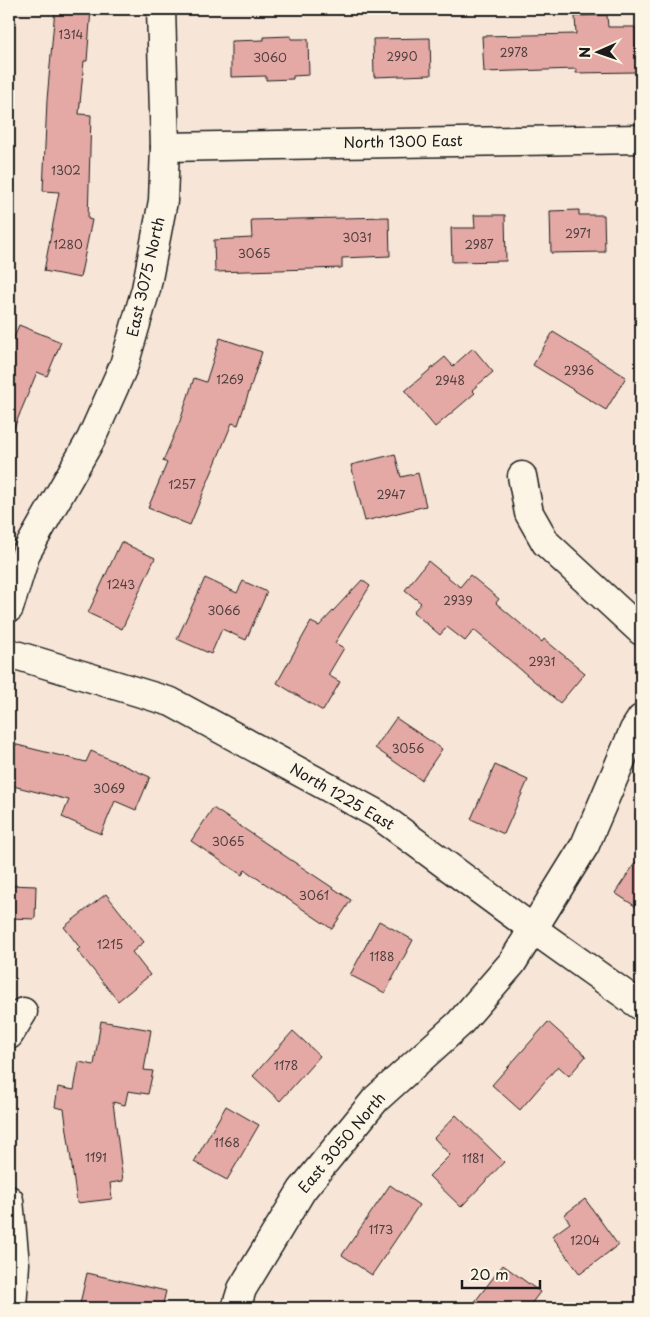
<svg xmlns="http://www.w3.org/2000/svg" width="650" height="1317" viewBox="0 0 650 1317" font-family="'Playpen Sans',sans-serif">
	<style>
		.building { fill: #e4a9a5; stroke: #1c1c1c }
		.lines { fill: none; stroke-linecap: round; stroke-linejoin: round }
		.minor-casing { stroke: #1c1c1c; stroke-width: 31 }
		.minor { stroke: #fcf5e5; stroke-width: 28 }
		.labels { text-anchor: middle; stroke-width: 4.5; stroke-linejoin: round; paint-order: stroke }
		.number-label { font-size: 12px; fill: #4e3f3e }
		.street-label { font-size: 15px; fill: #1c1c1c; stroke: #fcf5e5 }
	</style>
	<rect width="100%" height="100%" fill="#f7e6d8"/>
	<filter id="ink" filterUnits="userSpaceOnUse"><feTurbulence type="fractalNoise" baseFrequency=".02" numOctaves="2"/><feDisplacementMap in="SourceGraphic" scale="10" xChannelSelector="R" yChannelSelector="G"/><feConvolveMatrix kernelMatrix="1 2 1 2 8 2 1 2 1" color-interpolation-filters="sRGB"/></filter>
	<g filter="url(#ink)">
		<g class="building">
			<path d="M55,9H91L87,61H84L79,114L91,115L88,219L92,220L80,278L44,271L59,192L43,191L47,100Z"/>
			<path d="M607,15L608,27H635L636,72L576,73V69L484,72L482,36L576,34L575,16Z"/>
			<path d="M291,36V39H308L309,75L293,76V79L266,80V76L231,77V41L264,40V37Z"/>
			<path d="M430,38L431,75L374,77L373,39Z"/>
			<path d="M579,210V215H604L605,252L551,253L550,211Z"/>
			<path d="M474,215H505L506,261L452,262L451,228H475Z"/>
			<path d="M389,217L390,256L342,258V268L215,272L214,240L252,238L251,220Z"/>
			<path d="M19,325L61,342L47,376L37,372L9,440V350Z"/>
			<path d="M553,332L626,377L606,410L533,365Z"/>
			<path d="M220,338L262,352L238,425L232,423L190,525L148,508L167,463L163,461L180,421L194,378L206,382Z"/>
			<path d="M473,348L493,372L472,390L475,393L435,427L405,391L445,357L453,366Z"/>
			<path d="M395,454L401,477L418,473L426,506L365,521L351,465Z"/>
			<path d="M121,542L155,558L122,629L88,613Z"/>
			<path d="M428,561L460,587L470,575L499,599L496,603L542,642L544,639L585,673L560,703L474,630L465,641L447,627L440,635L413,612L421,603L405,590Z"/>
			<path d="M205,578L237,593L243,581L267,592L246,640L222,629L211,654L177,639Z"/>
			<path d="M362,580L370,586L335,643L344,648L328,675L340,682L323,711L277,683L311,622L319,626Z"/>
			<path d="M396,718L442,749L421,780L375,748Z"/>
			<path d="M9,743L86,762L91,751L150,777L136,810L115,801L101,834L62,817L69,800L9,785Z"/>
			<path d="M495,765L528,780L504,834L471,819Z"/>
			<path d="M213,808L351,900L332,929L245,870L242,875L191,841Z"/>
			<path d="M641,854V910L615,893Z"/>
			<path d="M9,885L36,886L35,919L9,918Z"/>
			<path d="M106,894L144,942L132,952L150,975L118,1001L77,950L80,948L64,927Z"/>
			<path d="M379,921L413,940L385,993L350,975Z"/>
			<path d="M101,1021L151,1030L144,1070L153,1071L148,1094L128,1091L125,1105L113,1102L123,1181L110,1183L112,1199L77,1203L64,1109L55,1107L58,1087L74,1090L79,1062L94,1065Z"/>
			<path d="M548,1022L586,1056L569,1076L558,1066L520,1110L492,1085Z"/>
			<path d="M293,1031L320,1056L280,1101L253,1076Z"/>
			<path d="M226,1106L259,1125L227,1180L194,1162Z"/>
			<path d="M456,1115L504,1162L461,1207L429,1176L450,1155L434,1138Z"/>
			<path d="M390,1185L419,1205L372,1275L342,1255Z"/>
			<path d="M585,1199L618,1245L580,1274L552,1236L570,1223L564,1215Z"/>
			<path d="M503,1265L540,1292L528,1308H470Z"/>
			<path d="M87,1273L166,1291L162,1308H79Z"/>
		</g>
		<g class="lines">
			<defs>
				<g id="minor">
					<path d="M165,147L641,139"/>
					<path d="M522,476L529,513L546,543L641,631"/>
					<path d="M9,608L26,553L91,439L124,365L146,289L163,201L165,147L161,9"/>
					<path d="M9,653L171,702L377,814L533,929L641,1006"/>
					<path d="M9,1035L23,1012"/>
					<path d="M9,1200L15,1264L12,1308"/>
					<path d="M236,1308L242,1289L302,1190L376,1099L459,1024L512,963L585,845L634,730L641,719"/>
				</g>
			</defs>
			<use href="#minor" class="minor-casing"/>
			<use href="#minor" class="minor"/>
		</g>
	</g>
	<g class="labels">
		<g class="number-label">
			<text x="71" y="39">1314</text>
			<text x="514" y="57">2978</text>
			<text x="402" y="61">2990</text>
			<text x="270" y="62">3060</text>
			<text x="66" y="175">1302</text>
			<text x="578" y="238">2971</text>
			<text x="357" y="242">3031</text>
			<text x="68" y="249">1280</text>
			<text x="479" y="249">2987</text>
			<text x="254" y="258">3065</text>
			<text x="579" y="375">2936</text>
			<text x="230" y="384">1269</text>
			<text x="450" y="385">2948</text>
			<text x="182" y="489">1257</text>
			<text x="391" y="499">2947</text>
			<text x="121" y="589">1243</text>
			<text x="458" y="605">2939</text>
			<text x="224" y="615">3066</text>
			<text x="542" y="666">2931</text>
			<text x="408" y="753">3056</text>
			<text x="109" y="793">3069</text>
			<text x="228" y="846">3065</text>
			<text x="314" y="900">3061</text>
			<text x="110" y="949">1215</text>
			<text x="382" y="961">1188</text>
			<text x="286" y="1070">1178</text>
			<text x="227" y="1147">1168</text>
			<text x="96" y="1162">1191</text>
			<text x="473" y="1163">1181</text>
			<text x="381" y="1234">1173</text>
			<text x="585" y="1245">1204</text>
		</g>
		<g class="street-label">
			<text transform="translate(403 142) rotate(-1)" y="5">North 1300 East</text>
			<text transform="translate(146 277) rotate(-77)" y="5">East 3075 North</text>
			<text transform="translate(342 797) rotate(30)" y="5">North 1225 East</text>
			<text transform="translate(342 1143) rotate(-50)" y="5">East 3050 North</text>
		</g>
	</g>
	<rect width="650" height="1317" fill="none" stroke="#fcf5e5" stroke-width="30"/>
	<rect x="15" y="15" width="620" height="1287" fill="none" stroke="#1c1c1c" stroke-width="2" filter="url(#ink)"/>
	<g transform="translate(598 52) rotate(268)" stroke="#fcf5e5" stroke-width="4" paint-order="stroke">
	<path d="M0-4L9 19L0 12L-9 19Z" fill="#1c1c1c"/>
	<text y="-8" font-size="14" font-weight="bold" text-anchor="middle" fill="#1c1c1c">N</text>
	</g>
	<path d="M462 1280v8h78v-8" fill="none" stroke="#1c1c1c" stroke-width="2.5"/>
	<text x="470" y="1280" font-size="15" fill="#1c1c1c" stroke="#fcf5e5" stroke-width="4" paint-order="stroke">20 m</text>
</svg>
